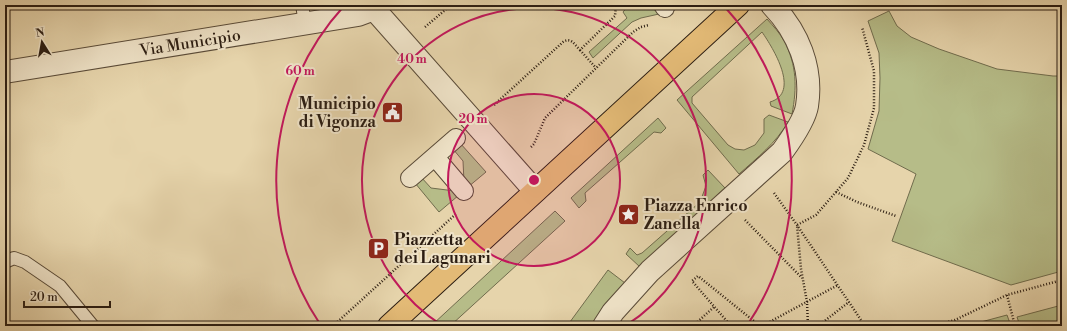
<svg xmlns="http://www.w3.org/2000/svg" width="1067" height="331" viewBox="0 0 1067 331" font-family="'Libre Bodoni',serif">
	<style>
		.green { fill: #b6bc88; stroke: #706c4d }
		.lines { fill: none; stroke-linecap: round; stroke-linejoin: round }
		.service-casing { stroke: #5a4b38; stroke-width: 14 }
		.pedestrian-casing { stroke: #5a4b38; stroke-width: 20 }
		.minor-casing { stroke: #5a4b38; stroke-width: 24 }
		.primary-casing { stroke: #2b1d12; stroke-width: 24 }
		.path { stroke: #2b1d12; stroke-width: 2.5; stroke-dasharray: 1 2; stroke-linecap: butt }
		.service { stroke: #efe3c8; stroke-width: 12 }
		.pedestrian { stroke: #efe3c8; stroke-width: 18 }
		.minor { stroke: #efe3c8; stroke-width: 22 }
		.primary { stroke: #e3ba76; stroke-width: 22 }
		.ring { fill: none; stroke: #c2185b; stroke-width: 2 }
		.labels { text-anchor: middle; stroke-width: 4; stroke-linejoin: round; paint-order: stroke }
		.street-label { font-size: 16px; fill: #2b1d12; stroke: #efe3c8 }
		.poi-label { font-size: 16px; font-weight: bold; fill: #2b1d12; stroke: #efe3c8; text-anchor: start }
		.centre { fill: #c2185b; stroke: #efe3c8; stroke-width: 2 }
		.ring-label { font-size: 12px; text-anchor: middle; font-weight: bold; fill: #c2185b; stroke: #efe3c8; stroke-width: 4; stroke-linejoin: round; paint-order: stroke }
	</style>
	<rect width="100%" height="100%" fill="#e6d4ab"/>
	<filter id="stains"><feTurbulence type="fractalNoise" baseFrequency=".005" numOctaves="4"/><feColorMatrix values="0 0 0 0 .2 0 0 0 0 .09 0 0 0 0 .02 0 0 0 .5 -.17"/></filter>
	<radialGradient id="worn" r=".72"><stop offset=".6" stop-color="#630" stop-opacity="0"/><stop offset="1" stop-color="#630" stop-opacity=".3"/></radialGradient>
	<g class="green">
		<path d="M629,5H658L659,14L641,18L632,22L593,58L589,52L627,18L623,12Z"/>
		<path d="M889,11L897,26L911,37L939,49L997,69L1053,76H1062V271L1011,285L892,241L916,174L868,149L879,111L880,78L879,53L868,21Z"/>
		<path d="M767,19C773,26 780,33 784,41C797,65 797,88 792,114L771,106L770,102C801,93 773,48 762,32L692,97V103L728,145L735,149L744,150L755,145L764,133V119L769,115L788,122C776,143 757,158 739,174L677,100Z"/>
		<path d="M658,118L666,128L661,133L654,132L585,193L586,201L579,208L571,198Z"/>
		<path d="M460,143L486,172L468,187L464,182L463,161L453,149Z"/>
		<path d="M708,170L725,188L640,267L626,254L630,248L637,255L642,253L700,202L706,186L703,175Z"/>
		<path d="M421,177L431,188L455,191L459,195L439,212L415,183Z"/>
		<path d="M555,211L565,221L450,326H433L432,325Z"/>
		<path d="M608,270L625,283L594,326H567Z"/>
		<path d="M1062,305V326H1020L1017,317Z"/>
		<path d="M1007,315L1011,326H966Z"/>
	</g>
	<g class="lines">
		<defs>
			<g id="service">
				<path d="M302,5L305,23"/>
				<path d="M5,262L14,258L25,262L60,286L93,326"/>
			</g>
			<g id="pedestrian">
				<path d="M663,5L665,8"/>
				<path d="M435,157L464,191"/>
				<path d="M410,178L456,138"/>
			</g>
			<g id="minor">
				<path d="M373,5L374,9L535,191"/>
				<path d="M5,72L358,15L374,9"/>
				<path d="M604,326L613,312L650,271L782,152C790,141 805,119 807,106C813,68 798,32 772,5"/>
			</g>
			<path id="primary" d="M389,326L738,5"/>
		</defs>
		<use href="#service" class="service-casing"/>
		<use href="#pedestrian" class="pedestrian-casing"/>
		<use href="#minor" class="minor-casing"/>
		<use href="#primary" class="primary-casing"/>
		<g class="path">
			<path d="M425,27L451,5"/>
			<path d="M580,50L596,68"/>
			<path d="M494,105L563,42C571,37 574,44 580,50L615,16L616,5"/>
			<path d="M531,147L534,144L545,118L633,32L641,27L649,25"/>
			<path d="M836,192L857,202L896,216"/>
			<path d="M774,193L797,225L865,326"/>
			<path d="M745,220L802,278"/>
			<path d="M1007,295L1015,326"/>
			<path d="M333,326L457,213"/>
			<path d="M693,326L714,307"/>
			<path d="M731,326L692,281L698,276L760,326"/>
			<path d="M762,326L838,285"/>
			<path d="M808,326L807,302L801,269L797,225L816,215L848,178L864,145L874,108V71L862,27"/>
			<path d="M818,326L849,302"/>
			<path d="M931,326L955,320L1007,295L1062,280"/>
		</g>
		<use href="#service" class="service"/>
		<use href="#pedestrian" class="pedestrian"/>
		<use href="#minor" class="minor"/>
		<use href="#primary" class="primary"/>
	</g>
	<circle cx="534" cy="180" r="86" fill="#c2185b" fill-opacity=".12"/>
	<g class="ring">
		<circle cx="534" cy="180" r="86"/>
		<path d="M443 326A172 172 0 1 1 625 326"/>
		<path d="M320 324A258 258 0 0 1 344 6M724 6A258 258 0 0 1 748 324"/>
	</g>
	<defs>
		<symbol id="civic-square" viewBox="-11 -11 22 22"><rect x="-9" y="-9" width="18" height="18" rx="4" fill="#8f2418" stroke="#efe3c8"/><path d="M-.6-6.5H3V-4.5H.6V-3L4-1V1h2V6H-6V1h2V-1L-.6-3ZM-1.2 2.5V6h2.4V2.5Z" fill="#fff"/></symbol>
		<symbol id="sight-square" viewBox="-11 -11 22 22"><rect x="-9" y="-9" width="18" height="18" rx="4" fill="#8f2418" stroke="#efe3c8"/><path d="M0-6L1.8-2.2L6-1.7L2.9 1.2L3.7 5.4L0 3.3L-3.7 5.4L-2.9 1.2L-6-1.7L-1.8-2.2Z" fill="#fff"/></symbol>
		<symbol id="parking-square" viewBox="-11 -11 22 22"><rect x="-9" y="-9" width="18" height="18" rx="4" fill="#8f2418" stroke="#efe3c8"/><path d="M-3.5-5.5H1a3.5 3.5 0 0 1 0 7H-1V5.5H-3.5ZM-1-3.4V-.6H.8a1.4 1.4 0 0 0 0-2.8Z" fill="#fff"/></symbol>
	</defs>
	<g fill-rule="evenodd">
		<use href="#civic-square" x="380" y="100" width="25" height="25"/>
		<use href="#sight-square" x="616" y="202" width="25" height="25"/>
		<use href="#parking-square" x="366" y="236" width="25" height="25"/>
	</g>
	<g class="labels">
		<g class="street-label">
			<text transform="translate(190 42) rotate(-9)" y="6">Via Municipio</text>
		</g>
		<g class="poi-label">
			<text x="376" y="109" text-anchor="end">Municipio<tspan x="376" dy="18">di Vigonza</tspan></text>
			<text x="644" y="211">Piazza Enrico<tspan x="644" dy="18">Zanella</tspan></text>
			<text x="394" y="245">Piazzetta<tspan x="394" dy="18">dei Lagunari</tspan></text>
		</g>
	</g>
	<circle cx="534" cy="180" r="6" class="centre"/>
	<g class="ring-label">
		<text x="412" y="63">40 m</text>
		<text x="300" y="75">60 m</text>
		<text x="473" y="123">20 m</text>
	</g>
	<rect width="1067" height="331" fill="none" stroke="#e6d4ab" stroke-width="20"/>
	<rect x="6" y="6" width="1055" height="319" fill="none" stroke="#2b1d12" stroke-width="2"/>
	<rect x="10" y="10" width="1047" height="311" fill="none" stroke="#2b1d12"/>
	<g transform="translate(42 42) rotate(349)" stroke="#efe3c8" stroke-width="3" paint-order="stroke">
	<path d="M0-3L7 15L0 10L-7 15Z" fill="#2b1d12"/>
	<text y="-6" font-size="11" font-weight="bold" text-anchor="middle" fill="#2b1d12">N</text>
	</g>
	<path d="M24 301v6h86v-6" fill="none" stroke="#2b1d12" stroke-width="2"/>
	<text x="30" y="301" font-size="12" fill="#2b1d12" stroke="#efe3c8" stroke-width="3" paint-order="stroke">20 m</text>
	<rect width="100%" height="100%" filter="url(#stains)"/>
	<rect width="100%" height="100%" fill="url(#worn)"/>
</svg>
